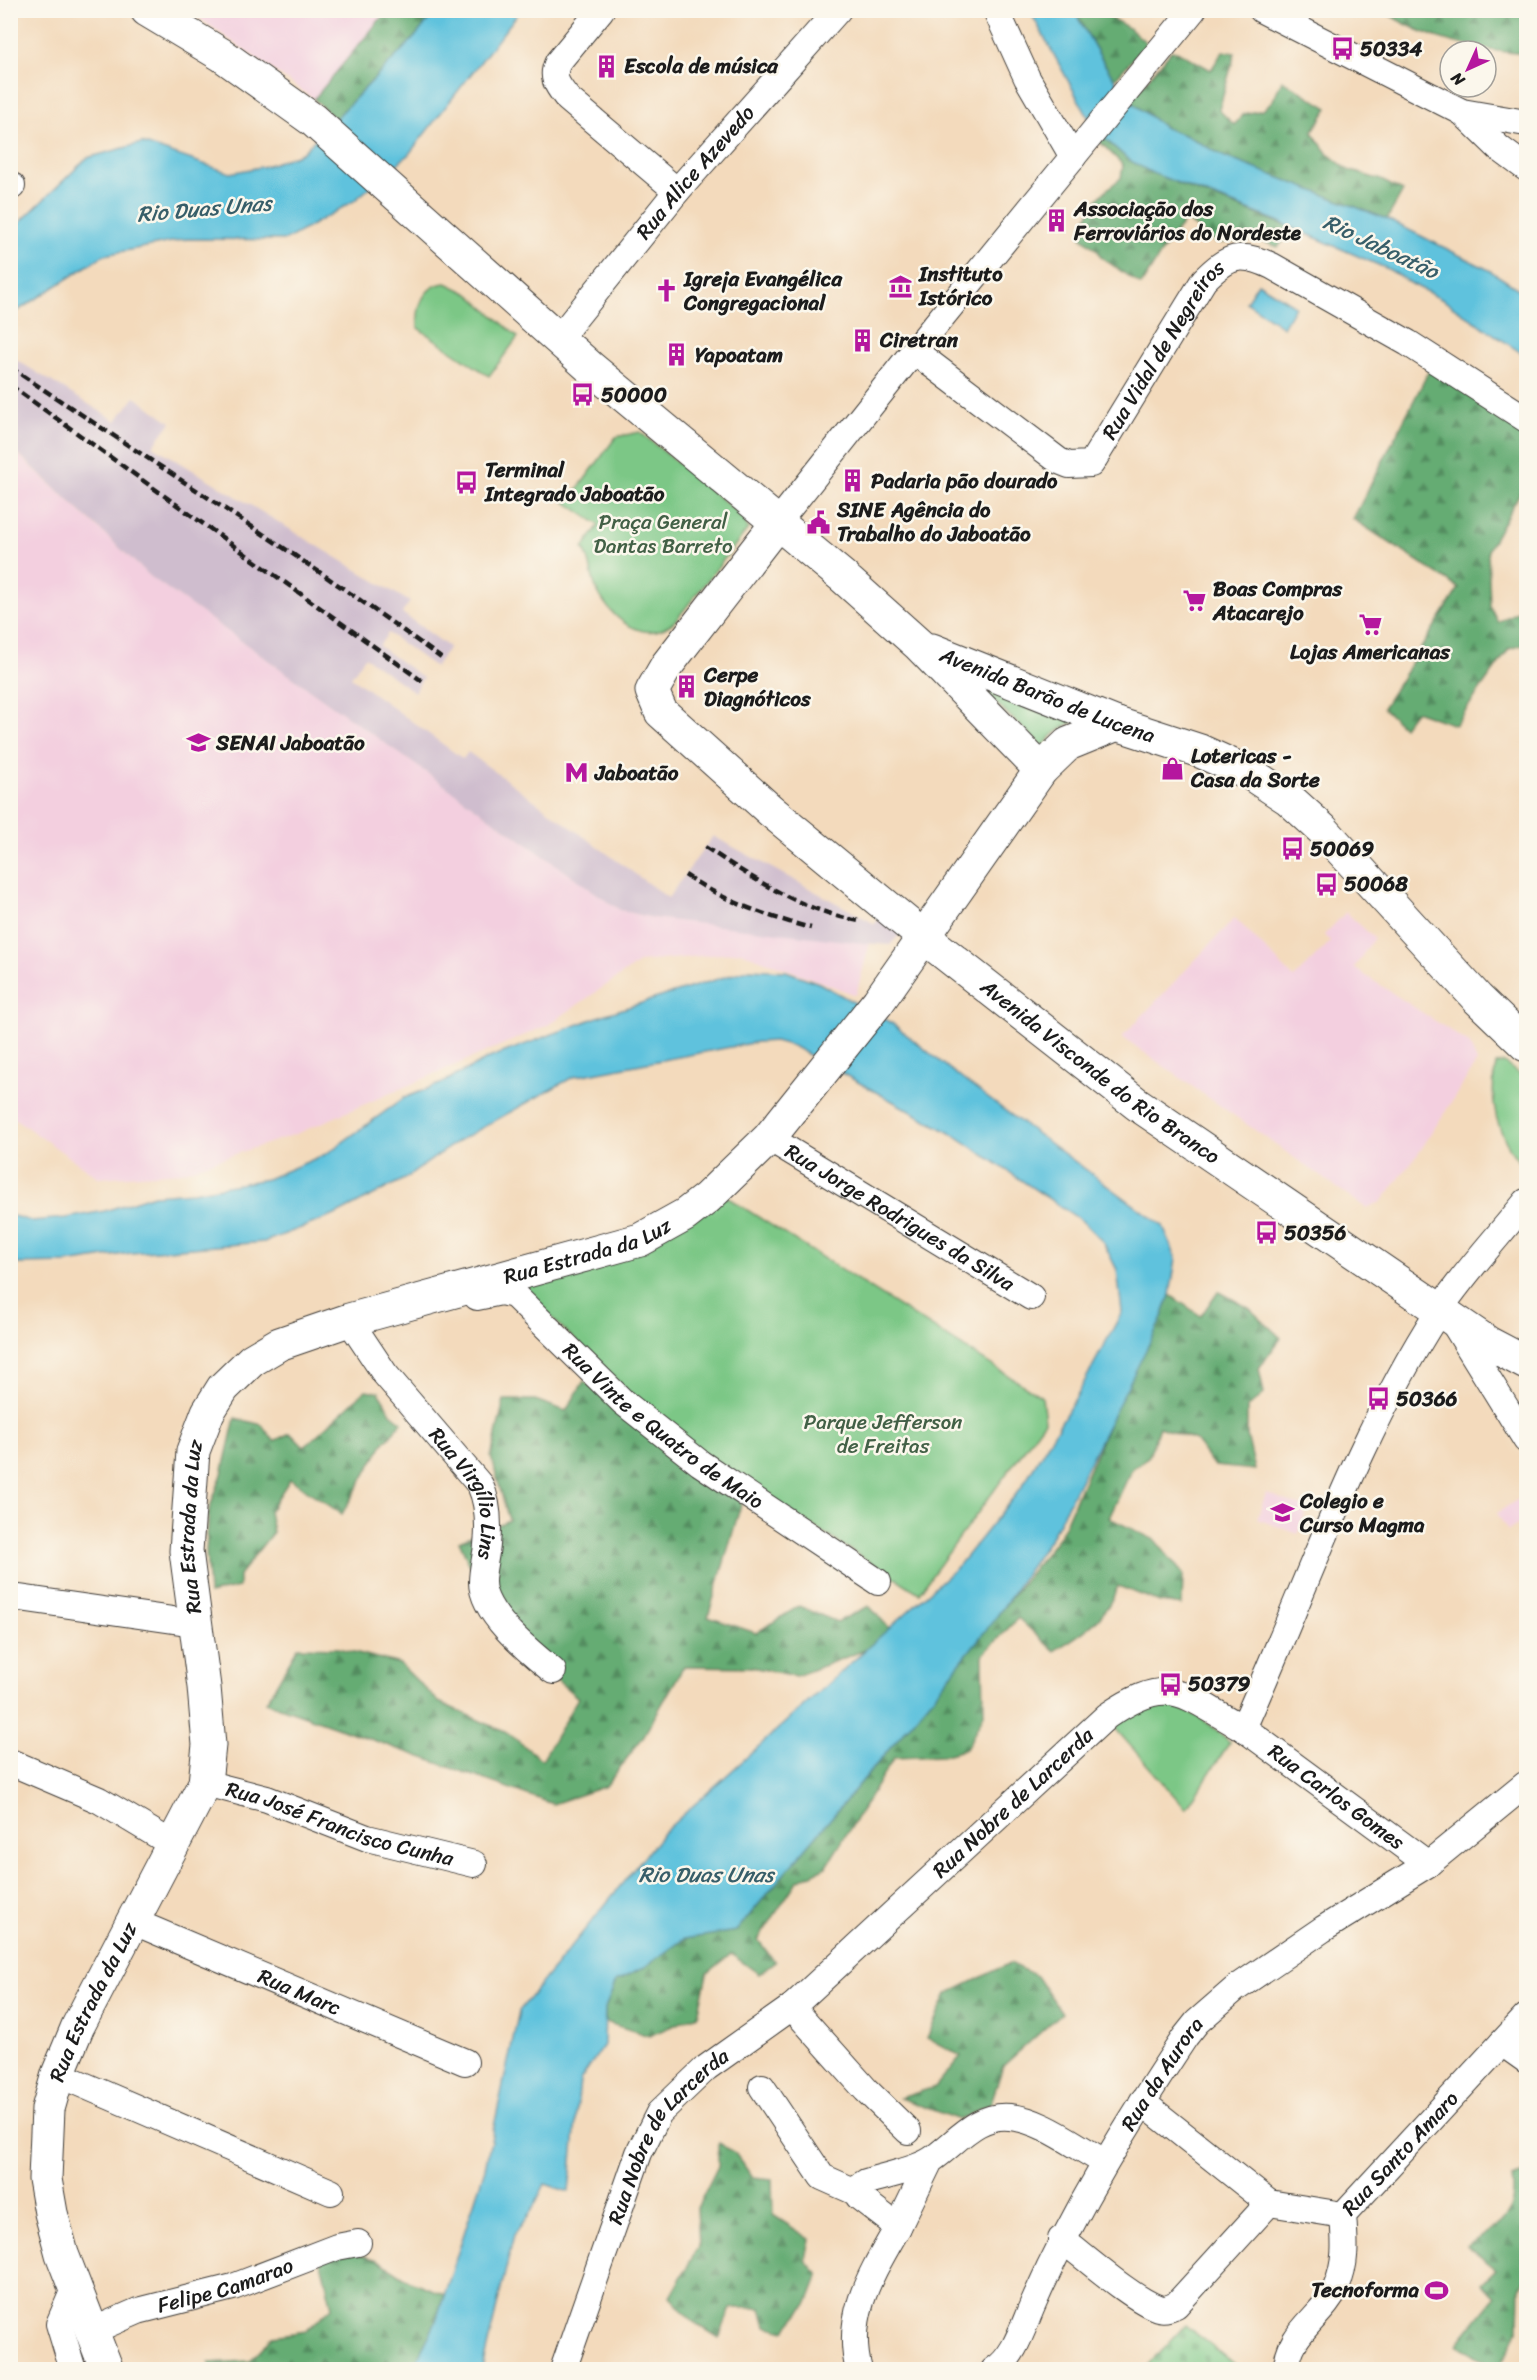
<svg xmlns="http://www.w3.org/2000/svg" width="1537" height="2380" viewBox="0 0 1537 2380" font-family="Sriracha,sans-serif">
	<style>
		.built { fill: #f3cfdf }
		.industrial { fill: #cfbdce }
		.green { fill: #7cc786; stroke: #4c7251; stroke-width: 1.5 }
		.forest { fill: url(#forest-firs); stroke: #406448; stroke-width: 1.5 }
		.cemetery { fill: url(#cemetery-stones); stroke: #4c7251; stroke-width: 1.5 }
		.water { fill: #5fc2dd; stroke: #3e6f7c; stroke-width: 1.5 }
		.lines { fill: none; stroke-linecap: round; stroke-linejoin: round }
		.minor-casing { stroke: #3c3834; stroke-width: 28 }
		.major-casing { stroke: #3c3834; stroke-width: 35 }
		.minor { stroke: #fff; stroke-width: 26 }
		.major { stroke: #fff; stroke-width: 33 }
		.rail { stroke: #1c1c1c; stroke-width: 4.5; stroke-dasharray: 9 4.5; stroke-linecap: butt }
		.labels { text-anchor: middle; stroke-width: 5; stroke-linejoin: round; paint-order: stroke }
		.poi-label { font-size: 21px; font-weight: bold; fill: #1c1c1c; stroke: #fbf7ec; text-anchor: start }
		.street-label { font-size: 21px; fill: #1c1c1c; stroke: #fbf7ec }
		.park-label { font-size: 21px; fill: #426046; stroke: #fbf7ec }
		.water-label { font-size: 22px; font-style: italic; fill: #375e69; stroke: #fbf7ec }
	</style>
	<defs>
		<pattern id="forest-firs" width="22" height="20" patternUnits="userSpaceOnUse" patternTransform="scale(1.5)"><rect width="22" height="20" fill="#65ac73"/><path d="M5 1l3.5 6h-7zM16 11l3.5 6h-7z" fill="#528b5e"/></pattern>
		<pattern id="cemetery-stones" width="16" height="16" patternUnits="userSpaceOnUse" patternTransform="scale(1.5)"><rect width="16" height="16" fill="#7cc786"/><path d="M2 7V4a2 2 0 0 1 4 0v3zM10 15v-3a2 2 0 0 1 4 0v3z" fill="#6baa73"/></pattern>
	</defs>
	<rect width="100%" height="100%" fill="#fbf7ec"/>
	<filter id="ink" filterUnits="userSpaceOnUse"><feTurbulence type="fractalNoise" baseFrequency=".0167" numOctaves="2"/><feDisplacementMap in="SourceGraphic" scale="12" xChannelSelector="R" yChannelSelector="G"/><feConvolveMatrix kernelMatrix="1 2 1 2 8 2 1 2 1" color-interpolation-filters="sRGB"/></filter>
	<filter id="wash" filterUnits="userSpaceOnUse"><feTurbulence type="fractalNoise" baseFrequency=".008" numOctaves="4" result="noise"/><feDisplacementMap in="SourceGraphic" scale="24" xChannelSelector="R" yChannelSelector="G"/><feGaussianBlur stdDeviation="1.35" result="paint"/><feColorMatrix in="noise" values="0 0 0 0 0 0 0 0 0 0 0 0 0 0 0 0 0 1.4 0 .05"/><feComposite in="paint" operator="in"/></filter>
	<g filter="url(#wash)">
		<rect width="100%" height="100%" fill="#f3dabc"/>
		<g class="built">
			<path d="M189,11H387L314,99Z"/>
			<path d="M10,447L151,577L620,910L653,918L870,943L856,995L741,952L640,962L548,1025L296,1134L181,1172L99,1178L11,1116Z"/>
			<path d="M1346,912L1374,938L1354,968L1469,1043L1477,1062L1418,1154L1381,1202L1366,1208L1122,1037L1235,918L1294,978L1330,942L1324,935Z"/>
			<path d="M1266,1493L1307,1508L1298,1534L1257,1519Z"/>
			<path d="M1526,1494V1519L1508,1531L1497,1513Z"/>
		</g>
		<path class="industrial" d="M10,356L116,421L135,397L171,422L153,446L410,602L402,613L449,647L435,667L388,633L379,646L423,678L414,692L365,657L351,677L463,759L468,752L668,898L713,836L875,924L879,918L901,933L890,945L863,943L653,918L620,910L151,577L11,447Z"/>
		<g class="green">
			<path d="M446,283L469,294L518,337L489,376L418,328C416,308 423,285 446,283Z"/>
			<path d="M640,432L743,517L748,529L677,619C647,649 610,619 596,588C590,574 592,561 583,548L599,525L561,499L564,494L571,498L616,437Z"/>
			<path d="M954,664L1081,719C1065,725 1052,733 1043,747Z"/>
			<path d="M1504,1063L1526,1079V1158L1521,1165C1497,1134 1488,1103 1496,1064Z"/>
			<path d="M722,1194L1042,1397L1045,1421L919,1593L714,1464L660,1423L517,1284Z"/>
			<path d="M1149,1703C1185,1706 1204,1717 1230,1742L1186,1809L1113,1726Z"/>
		</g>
		<g class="forest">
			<path d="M387,11H436L414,38L335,119L314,99Z"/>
			<path d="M1074,11H1099L1129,28L1147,43L1114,80Z"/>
			<path d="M1383,11H1526V54C1474,50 1427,40 1383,11Z"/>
			<path d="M1171,51H1177L1211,70L1223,51L1235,53L1219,110L1234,125L1244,114L1263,110L1273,100L1282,80L1328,108L1312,132L1327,153L1348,170L1381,180L1403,191L1387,219L1225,157L1187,136L1165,128L1130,101Z"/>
			<path d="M1102,136L1129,160L1181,185L1295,229L1278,247L1258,240L1216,243L1186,220L1170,239L1141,285L1101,257L1098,251L1081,237C1089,206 1095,198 1121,178L1123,165L1100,142Z"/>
			<path d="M1432,365L1526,426V482L1488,550L1490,606L1498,622L1524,608L1526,610V644L1509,649L1455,725L1415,711L1403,727L1383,708L1459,588L1353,519Z"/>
			<path d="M1218,1291L1249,1308L1281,1338L1259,1368L1264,1394L1247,1408V1435L1255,1470L1214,1466L1195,1440L1159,1427L1149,1456L1132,1469L1109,1518L1155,1540L1183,1574L1182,1605L1160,1602L1118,1586C1104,1622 1085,1631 1054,1651L1018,1618L983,1655L984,1714L966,1749L942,1756L894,1758L826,1867L797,1881L758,1940L775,1962L759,1974L731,1954L707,1974L698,2015L649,2036L605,2022V2008L616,1981L643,1968L684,1939L736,1931L933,1697L1060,1535L1126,1385L1161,1320L1170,1295L1201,1316Z"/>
			<path d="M584,1381L742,1501L708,1617L756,1633L799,1606L837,1622L869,1606L890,1629L865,1650L796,1676L751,1667L684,1666L643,1737L606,1786L553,1804L266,1702L298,1647L339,1648L400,1664L439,1702L509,1734L542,1760L578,1698L500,1632L459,1541L509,1520L491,1457L504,1400H535L566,1411Z"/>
			<path d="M366,1390L379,1392L391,1413L402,1422L383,1444L342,1514L290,1479L269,1512L273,1532L239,1575V1587L209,1594L206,1551L209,1510L222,1474L235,1418L262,1425L274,1441L290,1433L304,1447Z"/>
			<path d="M1010,1963L1037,1976L1062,2013L1003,2066L991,2103L959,2120L900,2098L935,2087L961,2056L927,2038L947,1994Z"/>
			<path d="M718,2143L735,2153L753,2178L772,2180L773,2215L810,2239L806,2260L819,2275L808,2303L784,2331L766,2326L761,2308H731L719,2338L692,2321L670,2297L699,2246L697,2208L718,2166Z"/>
			<path d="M1526,2171V2278L1520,2288L1519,2330L1498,2369H1495L1457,2344L1495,2297L1482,2283L1496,2269L1467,2246C1497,2226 1518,2219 1512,2179Z"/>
			<path d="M348,2251L378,2260L410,2281L444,2294L435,2324L412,2369L210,2370L209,2363L250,2361L273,2336L306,2331L332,2307L320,2259Z"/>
		</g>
		<path class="cemetery" d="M1185,2325L1240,2369H1145Z"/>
		<g class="water">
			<path d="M436,11H520L409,154L354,201L286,240L187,239L104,255L11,315V231L87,158L142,143L230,173L266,166L302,153L414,38Z"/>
			<path d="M1030,11H1074L1105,65L1130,101L1165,128L1187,136L1225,157L1387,219L1489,270L1526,294V356L1443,300L1412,284L1390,270L1277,221L1152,173L1129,160L1102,136L1088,117Z"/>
			<path d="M1258,283L1295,306L1283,327L1246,302Z"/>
			<path d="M750,969L786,971L819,983L893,1024L966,1082L1163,1226L1176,1258L1170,1295L1161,1320L1053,1534L997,1616L933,1697L736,1931L684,1939L643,1968L616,1981L605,2008L604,2045L580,2080L569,2192L545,2184L532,2210L514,2235L482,2369H412L435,2324L485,2168L519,2011L663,1833L959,1565L1021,1488L1075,1399L1122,1312L1117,1270L1103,1242L1082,1221L957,1137L793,1046L775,1041L757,1042L573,1077L455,1143L406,1178L335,1215L264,1242L131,1253L67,1263L18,1264L11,1263L10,1215L31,1221L66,1218L105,1211L154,1195L193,1192L267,1179L326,1154L404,1098L440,1084L489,1058L603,1015Z"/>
		</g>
	</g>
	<g filter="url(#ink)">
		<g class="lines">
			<defs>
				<g id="minor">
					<path d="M601,10L558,62C550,78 558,86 568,99L677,191"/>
					<path d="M996,10L1027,78L1073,157"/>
					<path d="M1262,10L1462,112L1526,123"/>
					<path d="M1462,112L1499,148L1526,168"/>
					<path d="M10,186H12"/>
					<path id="s1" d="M558,339L677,191L838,10"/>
					<path id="s2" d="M914,351L1059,461L1069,465L1091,464L1204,280C1228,256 1240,251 1272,266L1408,343L1526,419"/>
					<path d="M778,522L914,351L1193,10"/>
					<path id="s3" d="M769,1138L1031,1297"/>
					<path id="s4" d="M477,1297L501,1292L514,1295L623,1402L700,1463L878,1582"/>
					<path id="s5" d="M349,1320L385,1374L480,1485C488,1502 489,1526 487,1545C486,1557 482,1569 482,1582C482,1614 530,1652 553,1671"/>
					<path d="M1453,1322L1526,1440"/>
					<path d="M20,1598L194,1623"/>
					<path id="s6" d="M1243,1728L1428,1864"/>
					<path d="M10,1762L99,1800L174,1845"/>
					<path id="s7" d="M205,1783L267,1799L367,1838L474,1864"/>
					<path id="s8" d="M132,1921L465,2062"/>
					<path d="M792,2007L866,2090L908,2131"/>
					<path d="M1502,2043L1526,2060"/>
					<path d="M58,2074L331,2192"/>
					<path d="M762,2087L822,2177L858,2193"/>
					<path d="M1142,2102L1269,2203"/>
					<path d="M930,2161L898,2227L859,2197L858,2187L866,2182C886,2175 914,2171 931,2160C955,2144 977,2113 1010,2117C1043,2120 1076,2147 1105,2162"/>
					<path d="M1269,2203L1343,2215"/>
					<path d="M1061,2239C1085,2257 1132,2299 1158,2308C1164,2310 1170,2308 1176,2305L1269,2203"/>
					<path id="s9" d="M92,2331L138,2311L233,2287L337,2247L358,2243"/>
					<path d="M73,2370L59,2324L75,2287"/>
					<path id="s10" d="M563,2370L639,2153L659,2113L706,2068L792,2007L1107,1716C1171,1672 1182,1695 1243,1728C1306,1589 1355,1441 1438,1312C1463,1274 1497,1238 1526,1202"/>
					<path d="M859,2370C844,2315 872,2273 898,2227"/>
					<path id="s11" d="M994,2370C1015,2357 1023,2326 1033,2304C1075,2208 1128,2123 1185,2037L1197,2022L1235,1989L1323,1929L1428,1864L1526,1784"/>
					<path id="s12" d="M1287,2370C1286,2333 1323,2317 1336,2288C1347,2263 1345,2241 1343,2215L1526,2017"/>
				</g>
				<g id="major">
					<path d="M147,10L222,55L313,120L592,369L842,576L919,645L1041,770"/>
					<path id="s13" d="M778,522L667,665L652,691L661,712L771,811L925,938L1137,1104L1488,1343L1526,1363"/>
					<path id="s14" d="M932,650L1117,724L1200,751L1251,774L1289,799L1322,829L1478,999L1526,1045"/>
					<path id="s15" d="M107,2370L62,2254L51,2213L45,2179L48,2109L58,2074L78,2026L205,1783L209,1745L204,1687L186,1551L193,1451L208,1412L223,1388L252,1360L279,1344L349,1320L640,1240L685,1215L707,1198L769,1138L878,1002L1041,770L1068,744L1117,724"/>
				</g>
			</defs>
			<use href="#minor" class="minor-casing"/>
			<use href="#major" class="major-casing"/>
			<use href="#minor" class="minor"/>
			<use href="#major" class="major"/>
			<g class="rail">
				<path d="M10,367C154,464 301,555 441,658"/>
				<path d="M10,385L422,681"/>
				<path d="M705,847C753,879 801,910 859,921"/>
				<path d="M685,875C725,901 765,916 811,928"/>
			</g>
		</g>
	</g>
	<defs>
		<symbol id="bus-bare" viewBox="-9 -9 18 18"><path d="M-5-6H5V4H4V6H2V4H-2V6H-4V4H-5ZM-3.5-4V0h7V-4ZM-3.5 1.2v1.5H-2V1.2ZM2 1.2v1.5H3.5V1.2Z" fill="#b5179e" stroke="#fbf7ec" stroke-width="2.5" paint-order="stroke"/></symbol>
		<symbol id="building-bare" viewBox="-9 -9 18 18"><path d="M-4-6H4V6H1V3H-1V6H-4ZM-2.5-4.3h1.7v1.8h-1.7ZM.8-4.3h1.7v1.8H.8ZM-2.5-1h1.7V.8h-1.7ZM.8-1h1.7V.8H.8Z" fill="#b5179e" stroke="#fbf7ec" stroke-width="2.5" paint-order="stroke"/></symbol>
		<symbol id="museum-bare" viewBox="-9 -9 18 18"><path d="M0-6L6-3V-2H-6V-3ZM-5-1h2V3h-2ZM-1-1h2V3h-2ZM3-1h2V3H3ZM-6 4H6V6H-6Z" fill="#b5179e" stroke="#fbf7ec" stroke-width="2.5" paint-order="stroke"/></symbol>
		<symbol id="church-bare" viewBox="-9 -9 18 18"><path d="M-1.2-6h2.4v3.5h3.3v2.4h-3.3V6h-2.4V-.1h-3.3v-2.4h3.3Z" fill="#b5179e" stroke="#fbf7ec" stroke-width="2.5" paint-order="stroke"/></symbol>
		<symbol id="civic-bare" viewBox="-9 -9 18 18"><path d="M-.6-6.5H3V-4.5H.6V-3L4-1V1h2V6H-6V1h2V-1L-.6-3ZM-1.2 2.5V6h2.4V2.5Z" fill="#b5179e" stroke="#fbf7ec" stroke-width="2.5" paint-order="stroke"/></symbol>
		<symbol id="supermarket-bare" viewBox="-9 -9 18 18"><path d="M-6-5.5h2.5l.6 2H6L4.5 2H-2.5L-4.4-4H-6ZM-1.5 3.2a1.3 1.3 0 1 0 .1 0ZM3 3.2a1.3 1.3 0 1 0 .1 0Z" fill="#b5179e" stroke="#fbf7ec" stroke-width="2.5" paint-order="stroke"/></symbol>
		<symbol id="university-bare" viewBox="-9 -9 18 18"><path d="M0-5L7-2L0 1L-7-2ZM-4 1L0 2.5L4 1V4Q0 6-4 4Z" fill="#b5179e" stroke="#fbf7ec" stroke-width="2.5" paint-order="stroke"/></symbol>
		<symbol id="shop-bare" viewBox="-9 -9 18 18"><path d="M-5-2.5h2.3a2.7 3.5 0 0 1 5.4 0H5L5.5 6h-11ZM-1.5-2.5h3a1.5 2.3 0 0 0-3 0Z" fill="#b5179e" stroke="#fbf7ec" stroke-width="2.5" paint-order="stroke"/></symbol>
		<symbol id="metro-bare" viewBox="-9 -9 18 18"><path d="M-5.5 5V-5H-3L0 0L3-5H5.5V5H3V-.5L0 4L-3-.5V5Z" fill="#b5179e" stroke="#fbf7ec" stroke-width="2.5" paint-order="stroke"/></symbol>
		<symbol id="school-bare" viewBox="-9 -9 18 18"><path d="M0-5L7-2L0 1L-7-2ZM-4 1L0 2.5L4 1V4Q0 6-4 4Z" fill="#b5179e" stroke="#fbf7ec" stroke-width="2.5" paint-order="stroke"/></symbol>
		<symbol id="stadium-bare" viewBox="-9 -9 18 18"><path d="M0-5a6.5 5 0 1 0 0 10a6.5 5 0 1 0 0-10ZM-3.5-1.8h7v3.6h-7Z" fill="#b5179e" stroke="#fbf7ec" stroke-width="2.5" paint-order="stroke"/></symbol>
	</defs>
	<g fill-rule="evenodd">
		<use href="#bus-bare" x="1326" y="32" width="33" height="33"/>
		<use href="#building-bare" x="590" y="50" width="33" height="33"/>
		<use href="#building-bare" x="1040" y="204" width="33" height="33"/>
		<use href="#museum-bare" x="884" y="270" width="33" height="33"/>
		<use href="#church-bare" x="650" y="274" width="33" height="33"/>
		<use href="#building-bare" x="846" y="324" width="33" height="33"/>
		<use href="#building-bare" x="660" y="338" width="33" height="33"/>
		<use href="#bus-bare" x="566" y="378" width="33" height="33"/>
		<use href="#building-bare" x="836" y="464" width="33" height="33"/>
		<use href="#bus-bare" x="450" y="466" width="33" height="33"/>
		<use href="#civic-bare" x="802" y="506" width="33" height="33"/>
		<use href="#supermarket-bare" x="1178" y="584" width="33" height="33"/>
		<use href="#supermarket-bare" x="1354" y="608" width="33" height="33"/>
		<use href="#building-bare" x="670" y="670" width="33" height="33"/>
		<use href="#university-bare" x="182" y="726" width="33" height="33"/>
		<use href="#shop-bare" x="1156" y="752" width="33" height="33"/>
		<use href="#metro-bare" x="560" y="756" width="33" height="33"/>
		<use href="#bus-bare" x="1276" y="832" width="33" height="33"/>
		<use href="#bus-bare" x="1310" y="868" width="33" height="33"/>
		<use href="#bus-bare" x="1250" y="1216" width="33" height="33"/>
		<use href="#bus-bare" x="1362" y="1382" width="33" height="33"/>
		<use href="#school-bare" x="1266" y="1496" width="33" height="33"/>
		<use href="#bus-bare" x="1154" y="1668" width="33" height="33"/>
		<use href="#stadium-bare" x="1420" y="2274" width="33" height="33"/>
	</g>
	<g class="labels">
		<g class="poi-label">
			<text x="1360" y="56">50334</text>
			<text x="624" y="73">Escola de música</text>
			<text x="1074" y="216">Associação dos<tspan x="1074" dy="24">Ferroviários do Nordeste</tspan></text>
			<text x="919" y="281">Instituto<tspan x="919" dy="24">Istórico</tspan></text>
			<text x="684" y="286">Igreja Evangélica<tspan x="684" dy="24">Congregacional</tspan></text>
			<text x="880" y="347">Ciretran</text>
			<text x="695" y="362">Yapoatam</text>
			<text x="601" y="402">50000</text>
			<text x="485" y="477">Terminal<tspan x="485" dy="24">Integrado Jaboatão</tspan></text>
			<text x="871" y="488">Padaria pão dourado</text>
			<text x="837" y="517">SINE Agência do<tspan x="837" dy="24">Trabalho do Jaboatão</tspan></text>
			<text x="1213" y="596">Boas Compras<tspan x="1213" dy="24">Atacarejo</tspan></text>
			<text x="1370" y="659" text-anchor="middle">Lojas Americanas</text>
			<text x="704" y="682">Cerpe<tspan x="704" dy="24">Diagnóticos</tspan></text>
			<text x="216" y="750">SENAI Jaboatão</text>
			<text x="1191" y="763">Lotericas -<tspan x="1191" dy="24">Casa da Sorte</tspan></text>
			<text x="595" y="780">Jaboatão</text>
			<text x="1310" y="856">50069</text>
			<text x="1344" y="891">50068</text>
			<text x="1284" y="1240">50356</text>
			<text x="1396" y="1406">50366</text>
			<text x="1300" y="1508">Colegio e<tspan x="1300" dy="24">Curso Magma</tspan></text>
			<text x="1188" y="1691">50379</text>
			<text x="1419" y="2297" text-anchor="end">Tecnoforma</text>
		</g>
		<g class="street-label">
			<text dy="7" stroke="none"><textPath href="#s1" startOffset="216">Rua Alice Azevedo</textPath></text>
			<text dy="7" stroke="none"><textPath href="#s2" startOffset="350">Rua Vidal de Negreiros</textPath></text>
			<text dy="7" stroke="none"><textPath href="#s14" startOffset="124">Avenida Barão de Lucena</textPath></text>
			<text dy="7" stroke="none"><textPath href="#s13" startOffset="802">Avenida Visconde do Rio Branco</textPath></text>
			<text dy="7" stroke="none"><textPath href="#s3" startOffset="153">Rua Jorge Rodrigues da Silva</textPath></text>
			<text dy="7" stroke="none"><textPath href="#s15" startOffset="1432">Rua Estrada da Luz</textPath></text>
			<text dy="7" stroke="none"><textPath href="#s4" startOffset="237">Rua Vinte e Quatro de Maio</textPath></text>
			<text dy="7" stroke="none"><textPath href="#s5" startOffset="213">Rua Virgílio Lins</textPath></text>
			<text dy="7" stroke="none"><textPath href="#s15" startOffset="892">Rua Estrada da Luz</textPath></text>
			<text dy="7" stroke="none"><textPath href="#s6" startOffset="116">Rua Carlos Gomes</textPath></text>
			<text dy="7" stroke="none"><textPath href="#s10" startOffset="746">Rua Nobre de Larcerda</textPath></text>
			<text dy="7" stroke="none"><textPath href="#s7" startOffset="141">Rua José Francisco Cunha</textPath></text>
			<text dy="7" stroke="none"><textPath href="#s8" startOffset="182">Rua Marc</textPath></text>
			<text dy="7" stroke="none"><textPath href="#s15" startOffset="388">Rua Estrada da Luz</textPath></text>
			<text dy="7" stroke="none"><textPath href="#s11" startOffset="342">Rua da Aurora</textPath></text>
			<text dy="7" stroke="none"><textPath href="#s10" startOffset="260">Rua Nobre de Larcerda</textPath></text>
			<text dy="7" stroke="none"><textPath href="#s12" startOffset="256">Rua Santo Amaro</textPath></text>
			<text dy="7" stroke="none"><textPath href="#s9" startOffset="141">Felipe Camarao</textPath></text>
		</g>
		<g class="park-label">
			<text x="663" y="529">Praça General<tspan x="663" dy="24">Dantas Barreto</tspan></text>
			<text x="883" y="1429">Parque Jefferson<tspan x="883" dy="24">de Freitas</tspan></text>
		</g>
		<g class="water-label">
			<text transform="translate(204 208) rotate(-5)" y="8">Rio Duas Unas</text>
			<text transform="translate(1381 246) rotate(25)" y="8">Rio Jaboatão</text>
			<text x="706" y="1882">Rio Duas Unas</text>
		</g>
	</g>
	<rect width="1537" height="2380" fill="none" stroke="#fbf7ec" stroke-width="36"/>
	<g transform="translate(1468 69) rotate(225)"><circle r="28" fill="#fbf7ec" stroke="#a29f99" stroke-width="1.5"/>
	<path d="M0-4.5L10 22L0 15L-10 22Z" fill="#b5179e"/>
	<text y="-9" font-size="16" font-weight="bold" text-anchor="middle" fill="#1c1c1c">N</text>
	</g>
</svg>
